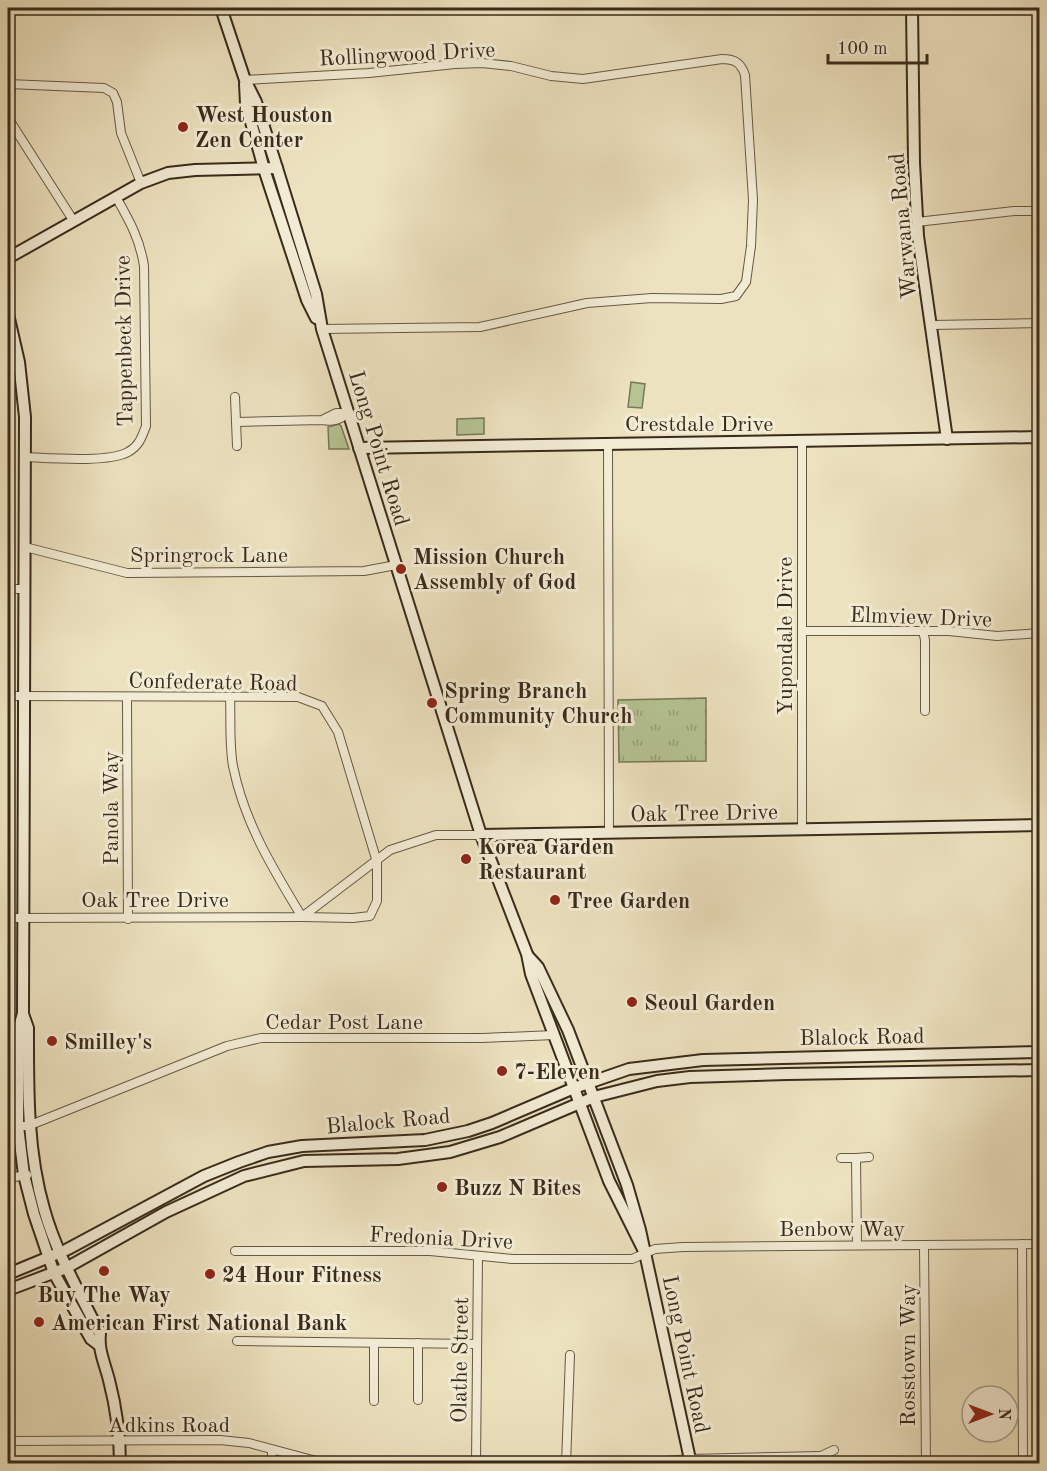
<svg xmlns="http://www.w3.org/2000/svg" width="1047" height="1471" viewBox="0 0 1047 1471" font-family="'Old Standard TT',serif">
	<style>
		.grass { fill: url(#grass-tufts); stroke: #787858; stroke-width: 1.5 }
		.park { fill: #b6c494; stroke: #787858; stroke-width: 1.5 }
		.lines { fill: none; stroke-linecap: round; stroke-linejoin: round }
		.street-casing { stroke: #665944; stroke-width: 10 }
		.secondary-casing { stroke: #392b1b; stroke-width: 14 }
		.street { stroke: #f3ecd5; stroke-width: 8 }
		.secondary { stroke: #f3ecd5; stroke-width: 10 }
		.poi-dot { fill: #8f2418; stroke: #f3ecd5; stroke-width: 2 }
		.labels { text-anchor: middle; stroke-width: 6; stroke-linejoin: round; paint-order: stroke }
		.street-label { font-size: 22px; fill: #392b1b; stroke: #f3ecd5 }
		.poi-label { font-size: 22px; font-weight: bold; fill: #392b1b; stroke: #f3ecd5; text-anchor: start }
	</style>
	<defs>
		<pattern id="grass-tufts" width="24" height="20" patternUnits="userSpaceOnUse" patternTransform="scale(1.5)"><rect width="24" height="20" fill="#b6c494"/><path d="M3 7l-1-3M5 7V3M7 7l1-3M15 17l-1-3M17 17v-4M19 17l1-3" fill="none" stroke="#959f78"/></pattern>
	</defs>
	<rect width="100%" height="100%" fill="#ede2bf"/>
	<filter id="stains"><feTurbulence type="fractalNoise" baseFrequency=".00333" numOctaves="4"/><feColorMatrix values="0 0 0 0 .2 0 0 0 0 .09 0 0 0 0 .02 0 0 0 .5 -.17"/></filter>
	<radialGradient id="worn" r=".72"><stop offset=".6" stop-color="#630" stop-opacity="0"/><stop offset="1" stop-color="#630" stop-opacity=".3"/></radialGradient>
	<path class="grass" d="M706,698V761L619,762L618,700Z"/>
	<g class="park">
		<path d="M631,382L645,384L642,408L628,407Z"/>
		<path d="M484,418V434L457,435V419Z"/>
		<path d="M339,424L341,426L349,449H329L328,427Z"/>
	</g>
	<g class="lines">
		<defs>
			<g id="street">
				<path d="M245,80L369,73L455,64L482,63L511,66L551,76L583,79L722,59C735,59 741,63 745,75L753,200L751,246L746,282L736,296L721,299L652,298L587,303L480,327L322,329"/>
				<path d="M8,84L104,88L113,93L117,102L121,133L141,183"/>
				<path d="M8,118L73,220"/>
				<path d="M917,222L1014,211H1040"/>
				<path d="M932,325L1040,323"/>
				<path d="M235,397L237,446"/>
				<path d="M237,422L322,420C333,422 340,420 348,413H336L322,420"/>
				<path d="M802,442V830"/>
				<path d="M608,443L609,832"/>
				<path d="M26,457C49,458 109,463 128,452C139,446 142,437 146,426L144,266C140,239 129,220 116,197"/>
				<path d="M25,547L127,573L364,571L396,565"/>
				<path d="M8,589H25"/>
				<path d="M802,631H949L997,636L1040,633"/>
				<path d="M923,631L925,640V711"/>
				<path d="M8,696L298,697L322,706L338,732L377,862V901L370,916L353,918L302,917C273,869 244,822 233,766C229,744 231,719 230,697"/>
				<path d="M127,697L128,919"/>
				<path d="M8,918L302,917L390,850L436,835H481"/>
				<path d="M8,1126H28L227,1046L261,1038H482L554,1035"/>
				<path d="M841,1158H856"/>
				<path d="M8,1178L27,1175"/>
				<path d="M1022,1244L1023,1464"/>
				<path d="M857,1245L856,1158L869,1157"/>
				<path d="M924,1245L926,1464"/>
				<path d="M235,1251H430L512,1259H632L655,1249L683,1247L1040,1244"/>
				<path d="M237,1341L476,1344"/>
				<path d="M418,1400V1343"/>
				<path d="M374,1401V1343"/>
				<path d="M8,1441L220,1440L249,1443L324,1463L436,1464"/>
				<path d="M272,1451V1464"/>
				<path d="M476,1464L478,1256"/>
				<path d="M566,1464L570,1355"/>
				<path d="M632,1464L690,1459L821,1456"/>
				<path d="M819,1464L821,1456L834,1450"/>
			</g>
			<g id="secondary">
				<path d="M221,8L245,80L256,102L277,168L316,294L322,329L481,835L527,954L531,974L609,1181L645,1253"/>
				<path d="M912,8L914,163L918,236L947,439"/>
				<path d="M245,84L246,104L264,169L307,300L316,318"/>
				<path d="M8,258L141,183L168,173L195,170L277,168"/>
				<path d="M8,314L19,362L25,417L23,1013L19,1028L18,1126L24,1175L34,1214L54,1273L91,1339L99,1345"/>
				<path d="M359,448L1040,437"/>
				<path d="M481,835L1040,825"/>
				<path d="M528,956L538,967L568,1030L627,1185L640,1230L691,1464"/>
				<path d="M23,1014L28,1028C28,1089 27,1150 44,1209C56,1253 80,1293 100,1334C98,1350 105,1364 109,1380C116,1407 120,1435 120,1464"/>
				<path d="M8,1274L66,1250L204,1176L239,1162L268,1152L302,1146L425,1140L468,1131L492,1123L574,1088L629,1069L703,1060L1040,1052"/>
				<path d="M8,1290L66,1268L166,1212L244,1176L304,1161L398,1159L450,1152L500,1137L594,1097L657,1081L690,1077L787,1074L1040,1070"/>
			</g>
		</defs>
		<use href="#street" class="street-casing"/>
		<use href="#secondary" class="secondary-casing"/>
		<use href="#street" class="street"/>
		<use href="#secondary" class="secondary"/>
	</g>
	<g class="poi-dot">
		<circle cx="183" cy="127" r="6"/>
		<circle cx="401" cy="569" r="6"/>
		<circle cx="432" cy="703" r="6"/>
		<circle cx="466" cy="859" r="6"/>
		<circle cx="555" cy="900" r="6"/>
		<circle cx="632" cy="1002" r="6"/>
		<circle cx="52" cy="1041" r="6"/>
		<circle cx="502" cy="1071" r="6"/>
		<circle cx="442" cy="1187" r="6"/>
		<circle cx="104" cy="1271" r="6"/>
		<circle cx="210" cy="1274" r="6"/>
		<circle cx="39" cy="1322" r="6"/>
	</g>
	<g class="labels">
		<g class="street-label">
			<text transform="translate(407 53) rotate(-3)" y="8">Rollingwood Drive</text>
			<text transform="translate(902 226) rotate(-95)" y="8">Warwana Road</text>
			<text transform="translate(123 341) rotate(-91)" y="8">Tappenbeck Drive</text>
			<text x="699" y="431">Crestdale Drive</text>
			<text transform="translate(380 448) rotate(73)" y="8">Long Point Road</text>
			<text x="209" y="562">Springrock Lane</text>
			<text transform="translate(921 616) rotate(2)" y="8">Elmview Drive</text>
			<text transform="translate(784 636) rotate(-90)" y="8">Yupondale Drive</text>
			<text transform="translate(213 681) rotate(1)" y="8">Confederate Road</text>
			<text transform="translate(110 808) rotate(-90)" y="8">Panola Way</text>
			<text transform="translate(704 812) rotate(-1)" y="8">Oak Tree Drive</text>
			<text x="155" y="907">Oak Tree Drive</text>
			<text x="344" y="1029">Cedar Post Lane</text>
			<text transform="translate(862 1036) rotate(-1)" y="8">Blalock Road</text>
			<text transform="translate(388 1120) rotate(-5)" y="8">Blalock Road</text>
			<text x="842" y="1236">Benbow Way</text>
			<text transform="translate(441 1237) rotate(3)" y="8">Fredonia Drive</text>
			<text transform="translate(687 1354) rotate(78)" y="8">Long Point Road</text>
			<text transform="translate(907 1355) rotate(-90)" y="8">Rosstown Way</text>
			<text transform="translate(459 1360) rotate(-89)" y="8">Olathe Street</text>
			<text x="169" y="1432">Adkins Road</text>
		</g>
		<g class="poi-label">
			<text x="195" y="122">West Houston<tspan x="195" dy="25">Zen Center</tspan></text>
			<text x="413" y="564">Mission Church<tspan x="413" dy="25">Assembly of God</tspan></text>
			<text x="444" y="698">Spring Branch<tspan x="444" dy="25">Community Church</tspan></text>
			<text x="478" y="854">Korea Garden<tspan x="478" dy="25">Restaurant</tspan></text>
			<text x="567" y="908">Tree Garden</text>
			<text x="644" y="1010">Seoul Garden</text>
			<text x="64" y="1049">Smilley's</text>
			<text x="514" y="1079">7-Eleven</text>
			<text x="454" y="1195">Buzz N Bites</text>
			<text x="222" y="1282">24 Hour Fitness</text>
			<text x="104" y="1302" text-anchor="middle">Buy The Way</text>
			<text x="51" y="1330">American First National Bank</text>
		</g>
	</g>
	<rect width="1047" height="1471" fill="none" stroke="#ede2bf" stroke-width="30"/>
	<rect x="9" y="9" width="1029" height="1453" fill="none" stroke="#392b1b" stroke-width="3"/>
	<rect x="15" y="15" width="1017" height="1441" fill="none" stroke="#392b1b" stroke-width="1.5"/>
	<g transform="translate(990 1414) rotate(90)"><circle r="28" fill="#f3ecd5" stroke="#a99f8b" stroke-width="1.5"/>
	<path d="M0-4.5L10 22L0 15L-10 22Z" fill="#8f2418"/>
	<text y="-9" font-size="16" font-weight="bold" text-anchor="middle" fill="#392b1b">N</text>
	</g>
	<path d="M828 54v9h99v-9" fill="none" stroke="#392b1b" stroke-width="3"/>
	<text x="837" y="54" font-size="18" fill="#392b1b" stroke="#f3ecd5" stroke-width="4.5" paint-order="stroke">100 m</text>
	<rect width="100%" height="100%" filter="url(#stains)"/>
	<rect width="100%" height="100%" fill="url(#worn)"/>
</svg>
